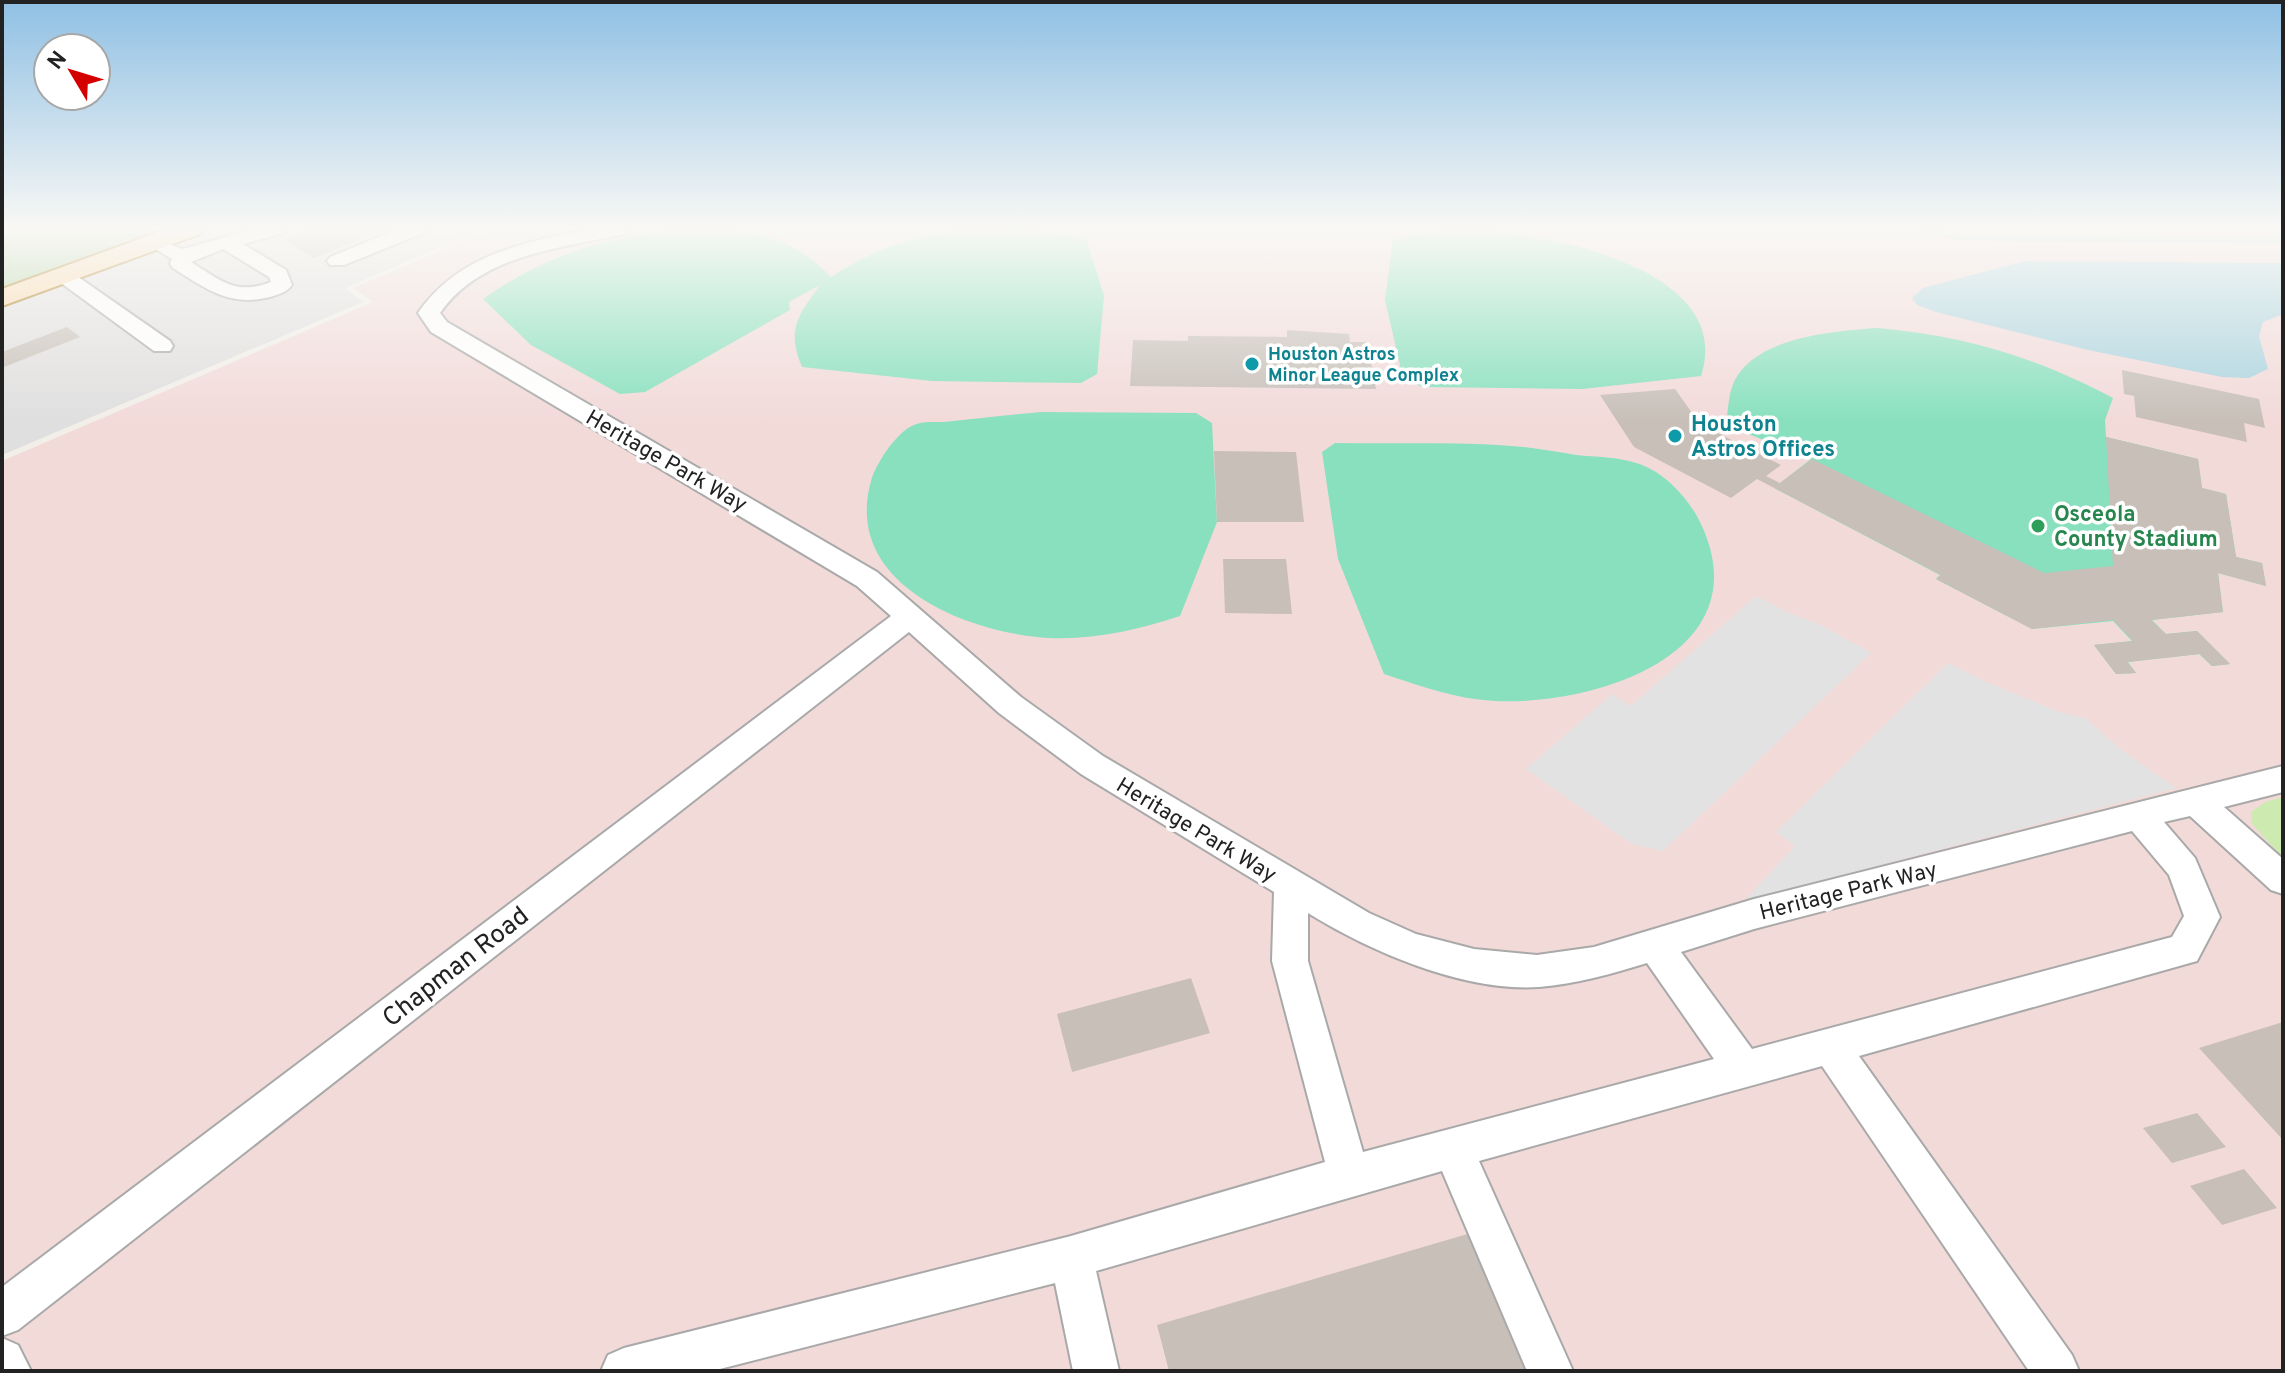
<svg xmlns="http://www.w3.org/2000/svg" width="2285" height="1373" viewBox="0 0 2285 1373" font-family="Overpass,sans-serif">
	<style>
		.residential { fill: #e0dfdf }
		.commercial { fill: #f2dad9 }
		.grass { fill: #cdebb0 }
		.forest { fill: #add19e }
		.pitch { fill: #88e0be }
		.parking { fill: #e2e2e2 }
		.water { fill: #aad3df }
		.lines { fill: none; stroke-linecap: round; stroke-linejoin: round }
		.stream { stroke: #aad3df; stroke-width: 5 }
		.building { fill: #c7bfb8 }
		.minor-casing { stroke: #a9a9a9; stroke-width: 4 }
		.major-casing { stroke: #a06b00; stroke-width: 4 }
		.minor { fill: #fff; fill-rule: evenodd }
		.major { fill: #fcd6a4; fill-rule: evenodd }
		.culture-dot { fill: #0f9aa8; stroke: #fff; stroke-width: 3 }
		.leisure-dot { fill: #2e9e5b; stroke: #fff; stroke-width: 3 }
		.labels { text-anchor: middle; stroke-width: 7; stroke-linejoin: round; paint-order: stroke }
		.far-culture-label { font-size: 18px; font-weight: bold; fill: #0d838f; stroke: #fff; text-anchor: start }
		.culture-label { font-size: 22px; font-weight: bold; fill: #0d838f; stroke: #fff; text-anchor: start }
		.street-label { font-size: 22px; fill: #222; stroke: #fff }
		.leisure-label { font-size: 22px; font-weight: bold; fill: #27864d; stroke: #fff; text-anchor: start }
		.near-street-label { font-size: 26px; fill: #222; stroke: #fff }
	</style>
	<rect width="100%" height="100%" fill="#f2efe9"/>
	<path class="residential" d="M203,229H482L345,288L363,302L2,455V303Z"/>
	<path class="commercial" d="M492,229L2283,230V1371H2V461L373,302L353,288Z"/>
	<path class="grass" d="M2283,797V858L2252,824L2251,812L2265,802Z"/>
	<path class="forest" d="M2,229H175L2,293Z"/>
	<g class="pitch">
		<path d="M685,229C744,229 788,232 831,277C908,225 997,220 1086,238L1104,296L1097,374L1081,383L932,381L802,367C786,329 799,314 820,285L789,302L790,310L645,392L620,394L531,345L483,299C547,254 608,236 685,229Z"/>
		<path d="M1459,229C1532,230 1737,264 1701,376L1582,389L1422,387L1403,378L1385,300L1393,240L1422,233Z"/>
		<path d="M1878,328C1966,336 2035,357 2113,398L2105,420L2106,437L2198,459L2202,488L2226,494L2236,557L2262,563L2266,586L2218,573L2223,612L2152,620L2166,634L2197,631L2230,664L2212,666L2199,654L2128,662L2136,673L2116,674L2094,645L2132,641L2113,621L2032,629L1936,579L1940,575L1774,488L1811,459L1726,425C1728,413 1728,399 1732,387C1750,337 1833,331 1878,328Z"/>
		<path d="M1041,412L1196,413L1212,423L1217,522L1180,616C1136,630 1095,640 1049,638C967,633 842,584 871,481C875,465 897,431 914,425C922,421 935,422 944,422C977,418 1009,415 1041,412Z"/>
		<path d="M1335,443C1389,444 1444,442 1498,445C1524,446 1551,451 1576,455C1596,457 1618,457 1636,463C1662,470 1686,496 1698,518C1767,652 1597,706 1495,701C1456,699 1420,686 1384,674L1338,559L1322,452Z"/>
	</g>
	<g class="parking">
		<path d="M1756,596L1787,612L1823,626L1871,653L1663,851L1632,844L1526,769L1612,694L1631,706Z"/>
		<path d="M1948,663L1984,681L2062,713L2085,718L2123,751L2176,788L1745,900L1795,846L1776,832Z"/>
	</g>
	<path class="water" d="M2025,261L2283,263V314L2263,322L2259,336L2268,369L2249,378L2222,377L2088,350L1936,312L1917,305L1912,298L1923,288Z"/>
	<g class="lines">
		<path class="stream" d="M1918,229L1959,238L2283,241"/>
	</g>
	<g class="building">
		<path d="M311,229H385L314,258L284,240Z"/>
		<path d="M67,327L80,337L4,367L2,364V352Z"/>
		<path d="M1287,330L1349,334L1350,342H1367L1376,389L1130,386L1133,340L1188,341V336L1287,337Z"/>
		<path d="M2122,370L2259,399L2265,428L2244,423L2247,442L2136,417L2134,396L2124,394Z"/>
		<path d="M1675,389L1700,424L1781,465L1766,476L1780,483L1812,459L2044,573L2113,566L2106,437L2198,459L2202,488L2226,494L2236,557L2262,563L2266,586L2218,573L2223,612L2151,620L2166,634L2197,631L2230,664L2212,666L2200,654L2127,662L2136,673L2116,674L2094,645L2133,641L2113,620L2032,629L1936,579L1941,575L1757,479L1731,498L1634,447L1600,395Z"/>
		<path d="M1214,451L1296,452L1304,522H1217Z"/>
		<path d="M1223,559H1286L1292,614L1225,613Z"/>
		<path d="M1191,978L1210,1033L1072,1072L1057,1014Z"/>
		<path d="M2283,1022V1140L2199,1048Z"/>
		<path d="M2197,1113L2226,1147L2172,1163L2143,1128Z"/>
		<path d="M2244,1169L2277,1208L2222,1225L2190,1186Z"/>
		<path d="M1471,1233L1530,1371H1169L1157,1325Z"/>
	</g>
	<g class="lines">
		<defs>
			<g id="minor">
				<path d="M255,229H286L283,233L243,244L286,270L292,285C286,293 275,296 265,298C228,306 203,287 173,268L170,264L172,259L154,248L164,242L183,249ZM223,249L269,277L271,282C235,296 220,280 191,262Z"/>
				<path d="M398,229H426L423,233L344,265H330L327,261L330,257Z"/>
				<path d="M589,229H630L627,233C561,249 482,253 440,313L447,322L877,572L1021,697L1103,756L1369,913L1416,934L1474,949L1537,955L1594,947L1754,899L2283,766V792L2224,807L2283,859V894L2271,890L2190,816L2164,822L2195,858L2220,917L2197,961L1859,1056L2072,1355L2079,1371H2029L1822,1066L1479,1161L1573,1371H1527L1442,1171L1096,1271L1119,1371H1073L1055,1283L712,1371H601L608,1355L624,1348L1071,1236L1325,1162L1272,961L1274,892L1081,774L999,713L909,632L18,1330L2,1336V1287L891,616L857,586L431,332L418,313C459,254 523,243 589,229ZM2132,831L2169,875L2184,916L2172,937L1752,1049L1681,952L1754,929ZM1308,913C1371,952 1464,992 1539,987C1576,984 1611,974 1647,963L1714,1059L1363,1152L1308,961Z"/>
				<path d="M64,270L71,272L170,341L173,346L170,351H154L57,280L54,276Z"/>
				<path d="M2,1338L18,1345L31,1371H2Z"/>
			</g>
			<path id="major" d="M167,229H203L200,234L2,306V289Z"/>
		</defs>
		<use href="#minor" class="minor-casing"/>
		<use href="#major" class="major-casing"/>
		<use href="#minor" class="minor"/>
		<use href="#major" class="major"/>
	</g>
	<linearGradient id="sky" x2="0" y2="1"><stop stop-color="#8fc0e4"/><stop offset="0.54" stop-color="#f9f8f5"/><stop offset="1" stop-color="#f9f8f5" stop-opacity="0"/></linearGradient>
	<rect width="2285" height="422" fill="url(#sky)"/>
	<g class="culture-dot">
		<circle cx="1252" cy="364" r="8"/>
		<circle cx="1675" cy="436" r="8"/>
	</g>
	<circle class="leisure-dot" cx="2038" cy="526" r="8"/>
	<g class="labels">
		<g class="far-culture-label">
			<text x="1268" y="360">Houston Astros<tspan x="1268" dy="21">Minor League Complex</tspan></text>
		</g>
		<g class="culture-label">
			<text x="1691" y="431">Houston<tspan x="1691" dy="25">Astros Offices</tspan></text>
		</g>
		<g class="street-label">
			<text transform="translate(667 460) rotate(30)" y="8">Heritage Park Way</text>
			<text transform="translate(1197 829) rotate(31)" y="8">Heritage Park Way</text>
			<text transform="translate(1848 890) rotate(-14)" y="8">Heritage Park Way</text>
		</g>
		<g class="leisure-label">
			<text x="2054" y="521">Osceola<tspan x="2054" dy="25">County Stadium</tspan></text>
		</g>
		<g class="near-street-label">
			<text transform="translate(455 966) rotate(-38)" y="9">Chapman Road</text>
		</g>
	</g>
	<rect width="2285" height="1373" fill="none" stroke="#222222" stroke-width="8"/>
	<g transform="translate(72 72) rotate(308)"><circle r="38" fill="#ffffff" stroke="#a7a7a7" stroke-width="2"/>
	<path d="M0-6L14 30L0 20L-14 30Z" fill="#d40000"/>
	<text y="-12" font-size="22" font-weight="bold" text-anchor="middle" fill="#222222">N</text>
	</g>
</svg>
